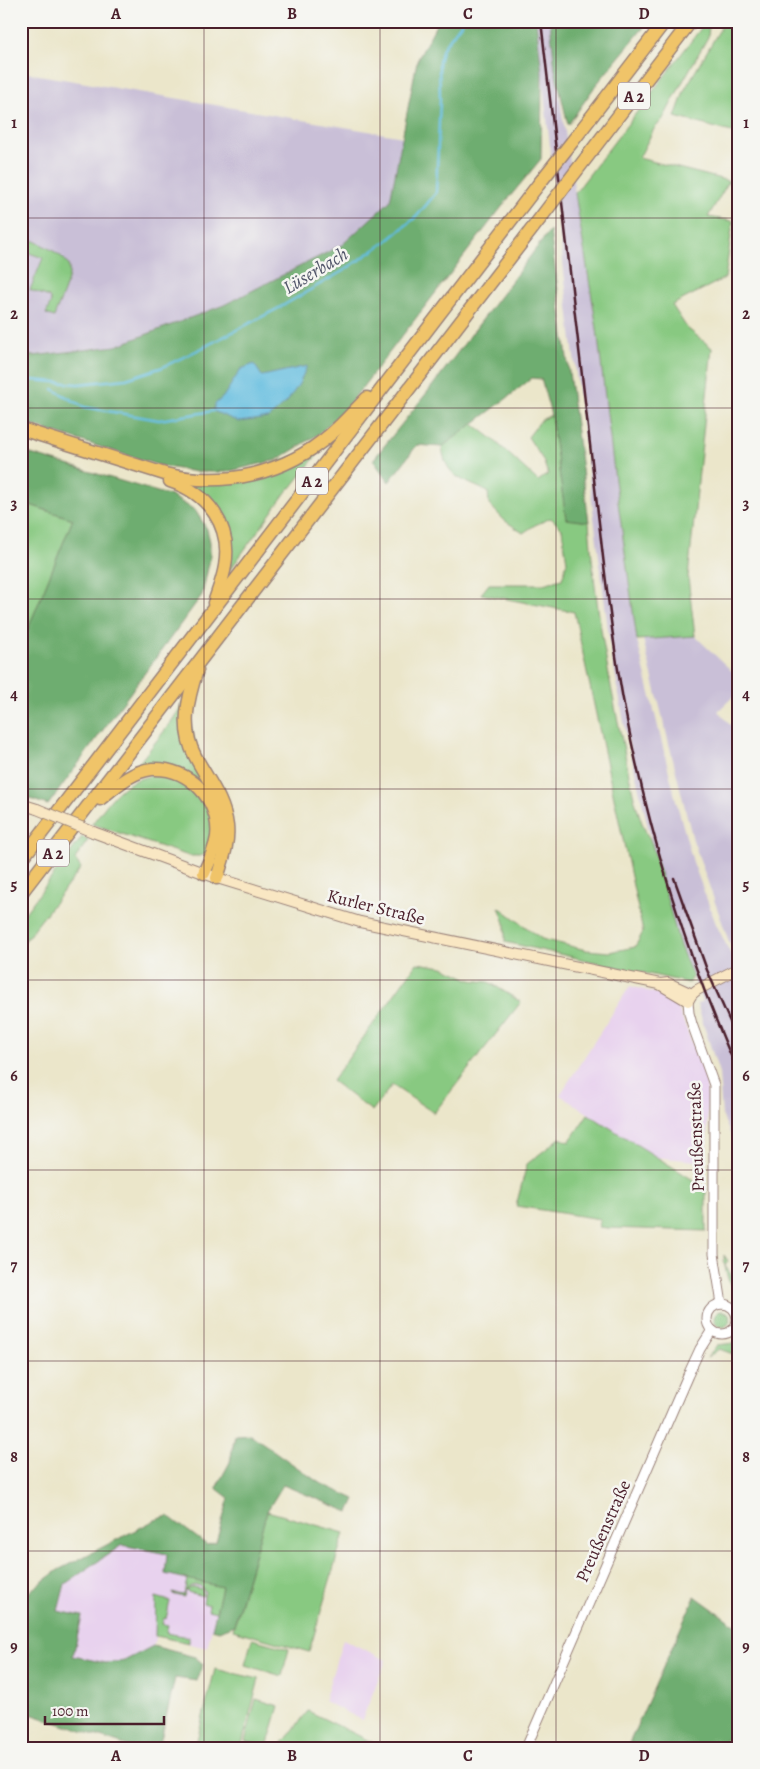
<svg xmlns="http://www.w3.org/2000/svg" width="760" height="1769" viewBox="0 0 760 1769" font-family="Alegreya,serif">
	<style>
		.built { fill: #e8d2ee }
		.industrial { fill: #c9bfd7 }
		.green { fill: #88c981; stroke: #697456 }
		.forest { fill: #6ead6f; stroke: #5c664d }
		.water { fill: #61bcdf; stroke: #566e85 }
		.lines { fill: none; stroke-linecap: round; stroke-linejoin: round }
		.stream { stroke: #61bcdf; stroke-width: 2.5 }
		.tertiary-casing { stroke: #9a827a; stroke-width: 11 }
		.secondary-casing { stroke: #9a827a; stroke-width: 12 }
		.motorway-casing { stroke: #9a827a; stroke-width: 15 }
		.tertiary { stroke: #fff; stroke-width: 9 }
		.secondary { stroke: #f9e7c3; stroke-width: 10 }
		.motorway { stroke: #f0c469; stroke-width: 12 }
		.rail { stroke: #4a1f2b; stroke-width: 2.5 }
		.secondary-bridge-casing { stroke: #9a827a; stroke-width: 12; stroke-linecap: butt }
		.motorway-bridge-casing { stroke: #9a827a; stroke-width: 15; stroke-linecap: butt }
		.secondary-bridge { stroke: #f9e7c3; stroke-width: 10 }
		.motorway-bridge { stroke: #f0c469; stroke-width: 12 }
		.grid { fill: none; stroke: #4a1f2b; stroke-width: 1; stroke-opacity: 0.55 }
		.labels { text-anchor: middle; stroke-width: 5; stroke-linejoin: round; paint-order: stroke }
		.shield { fill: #f6f6f2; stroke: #7e6067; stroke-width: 1 }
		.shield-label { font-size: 16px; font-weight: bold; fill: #4a1f2b }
		.street-label { font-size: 18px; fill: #4a1f2b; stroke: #f6f6f2 }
		.water-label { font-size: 19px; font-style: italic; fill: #52566a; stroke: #f6f6f2 }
		.neatline { fill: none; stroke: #4a1f2b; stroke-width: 2 }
		.grid-label { font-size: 16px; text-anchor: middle; font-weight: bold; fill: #4a1f2b }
	</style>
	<rect width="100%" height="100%" fill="#f6f6f2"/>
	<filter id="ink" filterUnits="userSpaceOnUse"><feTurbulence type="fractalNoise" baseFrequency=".02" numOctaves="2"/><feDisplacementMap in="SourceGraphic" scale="10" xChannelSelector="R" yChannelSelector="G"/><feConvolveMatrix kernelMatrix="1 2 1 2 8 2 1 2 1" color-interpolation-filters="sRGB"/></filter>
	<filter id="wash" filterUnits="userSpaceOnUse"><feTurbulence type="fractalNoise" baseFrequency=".0096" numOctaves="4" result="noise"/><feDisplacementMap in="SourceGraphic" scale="20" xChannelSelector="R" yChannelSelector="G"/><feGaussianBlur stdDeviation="1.12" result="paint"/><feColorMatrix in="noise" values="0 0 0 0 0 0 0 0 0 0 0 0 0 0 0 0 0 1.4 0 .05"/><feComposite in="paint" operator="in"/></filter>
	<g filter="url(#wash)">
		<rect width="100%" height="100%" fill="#ebe6ca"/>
		<g class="built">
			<path d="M630,986L666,996L678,1008L706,1077L708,1106L706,1162L655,1157L560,1095Z"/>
			<path d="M122,1545L168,1554L187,1579L222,1587L207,1648L156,1636L153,1646L124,1661L106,1663L73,1656L82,1616L58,1611L65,1584Z"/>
			<path d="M343,1639L386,1660L362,1720L324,1701Z"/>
		</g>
		<g class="industrial">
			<path d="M536,21H550L555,70L597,329L615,480L637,640L675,797L693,862L716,924L739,971V1154L722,1115L719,1073L697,1004L703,1001L680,946L652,844L626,733L610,645L571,333Z"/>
			<path d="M21,72L403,137L390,202L342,245L224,305L116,346L33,356L21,353Z"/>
			<path d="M695,636L739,678V691L718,711L739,734V953L734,956L693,840L643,639Z"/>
		</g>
		<g class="green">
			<path d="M720,21H739V134L675,117L685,89L723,24Z"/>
			<path d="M705,23L709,26L708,37L682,83L663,119L654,129L639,158L729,181L708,217L733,221L725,278L672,305L687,328L712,348L688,577L695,636L637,640L615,480L597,329L575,193Z"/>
			<path d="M21,235C33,241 68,254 69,268C71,280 58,305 54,317L46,314L51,302L49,297L30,290L43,258L21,250Z"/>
			<path d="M551,415L566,518L589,522C594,598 607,672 623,745C630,778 635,815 652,844L680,946L693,977L689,983L505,942V923L499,907L542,939L586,950L610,952L635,947L643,932L574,612L481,594L489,584H543L562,579L567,562L562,529L551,518L535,525L523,533L504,520L489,504L488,492C463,479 446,479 442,447L473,424L494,440L538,481L548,474L543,460L528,437L541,420Z"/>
			<path d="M323,447L291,488H289L230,570V543L190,484H209Z"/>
			<path d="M21,502L73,519L21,646Z"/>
			<path d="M184,702L210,792L138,764L169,725Z"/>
			<path d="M151,776C182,776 206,790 211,823C211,827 213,833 213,838C213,843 210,848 209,853L200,856H189L92,824C110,801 120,781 151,776Z"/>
			<path d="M82,837L88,840L75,859L81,868L21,946V918Z"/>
			<path d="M417,963L443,967L471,980L489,982L521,1002L434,1113L392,1085L372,1111L332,1081Z"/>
			<path d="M588,1114L706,1188V1231L608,1228L599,1227L600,1219L516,1206L527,1164L560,1138L569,1142Z"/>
			<path d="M724,1255L728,1261L725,1266L739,1286V1299C729,1289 724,1268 724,1255Z"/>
			<circle cx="722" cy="1319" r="8"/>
			<path d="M734,1343L739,1349V1356L719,1349L707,1358L717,1345Z"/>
			<path d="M267,1511L344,1533L309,1652L233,1630Z"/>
			<path d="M187,1579L222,1587L216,1612L208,1610L209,1605L203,1603L205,1592L201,1586C191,1583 186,1588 184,1597L172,1594V1593L184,1595Z"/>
			<path d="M194,1587L202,1589L203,1596L187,1592L188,1589Z"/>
			<path d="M156,1597L170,1601L166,1619L164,1618L162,1624L168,1625L166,1633L189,1637V1643L155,1636Z"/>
			<path d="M252,1639L289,1649L282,1676L245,1665Z"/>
			<path d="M215,1669L259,1679L241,1748H195Z"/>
			<path d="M256,1699L279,1706L267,1747L245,1741Z"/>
			<path d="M308,1711L384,1748H279Z"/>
		</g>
		<g class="forest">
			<path d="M438,21H536L542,73L541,159L508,199L348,406L319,434L277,460L226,472H196L161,466L21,422V353L33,356L116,346L224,305L342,245L390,201L417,61Z"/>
			<path d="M550,21H649L596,85L568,125L555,70Z"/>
			<path d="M550,230L589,522L566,519L551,415L541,379L532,378L506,399L442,447L417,445L389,482L373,460L433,385Z"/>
			<path d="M21,451L171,496L195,510L207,529L210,542V559L202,595L48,805L21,796V646L73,519L21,502Z"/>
			<path d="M250,1434L318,1482L355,1499L349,1512L283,1485L267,1511L234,1625L219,1631L212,1629L222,1587L165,1574L167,1554L122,1545L65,1584L58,1611L82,1616L73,1656L106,1663L124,1661L153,1646L195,1657L203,1664L197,1681L175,1678L159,1748H134L21,1711V1602L31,1590L58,1570L155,1520L168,1516L207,1545L216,1542L229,1498L216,1488L230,1462L235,1435Z"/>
			<path d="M695,1596L739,1628V1719L720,1748H627Z"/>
		</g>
		<path class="water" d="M254,364L262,376L307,366L299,384L287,402L269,418L239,422L213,411L215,404L223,397L241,369Z"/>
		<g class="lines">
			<g class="stream">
				<path d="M21,379L78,384L126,379L163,367L202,348L277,309L343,271L387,241L417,216L436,193L440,99L439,62L443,48L463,21"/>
				<path d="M53,389L84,407L159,420L213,411"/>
			</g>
		</g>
	</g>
	<g filter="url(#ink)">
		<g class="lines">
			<defs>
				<g id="tertiary">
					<path d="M688,1001L689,1013L692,1024L714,1085V1254L722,1304"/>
					<circle cx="722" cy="1319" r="15"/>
					<path d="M526,1748L688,1375L700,1349L712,1330"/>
				</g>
				<g id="secondary">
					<path d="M21,804L37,809"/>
					<path d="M93,832L217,878L360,922L660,984L668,983L692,994"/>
					<path d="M661,985L688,1001L692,994L697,990L739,968"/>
				</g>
				<g id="motorway">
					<path d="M572,142L665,21"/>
					<path d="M577,170L691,21"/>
					<path d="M21,429L165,474C224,488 285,474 331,434C344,423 355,410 367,398"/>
					<path d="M170,481C208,493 232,526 225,566C223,579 218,591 214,603"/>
					<path d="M197,670C188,698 180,728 195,756C207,779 224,799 227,826C229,844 222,861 217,878"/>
					<path d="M100,799C115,787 132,771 152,769C190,767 221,801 217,837C215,850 209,862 204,873"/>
					<path d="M21,860L538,185"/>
					<path d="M21,893L542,216"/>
				</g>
			</defs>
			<use href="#tertiary" class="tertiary-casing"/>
			<use href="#secondary" class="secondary-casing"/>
			<use href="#motorway" class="motorway-casing"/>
			<use href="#tertiary" class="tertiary"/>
			<use href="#secondary" class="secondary"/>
			<use href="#motorway" class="motorway"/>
			<g class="rail">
				<path d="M541,21L603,557C609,608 615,659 625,710C649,834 687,958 739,1074"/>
				<path d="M674,878L707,970L739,1042"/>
			</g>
			<defs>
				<path id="secondary-bridge" d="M37,809L93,832"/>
				<g id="motorway-bridge">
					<path d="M538,185L572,142"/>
					<path d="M542,216L577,170"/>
				</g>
			</defs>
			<use href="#secondary-bridge" class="secondary-bridge-casing"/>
			<use href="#motorway-bridge" class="motorway-bridge-casing"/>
			<use href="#secondary-bridge" class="secondary-bridge"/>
			<use href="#motorway-bridge" class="motorway-bridge"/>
		</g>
	</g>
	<path class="grid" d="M204,21V1748M380,21V1748M556,21V1748M21,218H739M21,408H739M21,599H739M21,789H739M21,980H739M21,1170H739M21,1361H739M21,1551H739"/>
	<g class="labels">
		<g class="shield">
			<rect x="618" y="82.5" width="32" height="27" rx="4"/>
			<rect x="296" y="467.5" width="32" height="27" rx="4"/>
			<rect x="37" y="839.5" width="32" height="27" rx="4"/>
		</g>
		<g class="shield-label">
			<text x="634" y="102">A 2</text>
			<text x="312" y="487">A 2</text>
			<text x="53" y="859">A 2</text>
		</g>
		<g class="street-label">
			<text transform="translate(376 907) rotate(14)" y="6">Kurler Straße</text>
			<text transform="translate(696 1137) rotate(-92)" y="6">Preußenstraße</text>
			<text transform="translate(603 1531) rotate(-66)" y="6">Preußenstraße</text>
		</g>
		<g class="water-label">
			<text transform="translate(315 270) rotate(-31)" y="7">Lüserbach</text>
		</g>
	</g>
	<rect width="760" height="1769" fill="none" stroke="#f6f6f2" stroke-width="55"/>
	<path d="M45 1716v8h119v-8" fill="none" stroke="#4a1f2b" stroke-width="2.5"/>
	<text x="52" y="1716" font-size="15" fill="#4a1f2b" stroke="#f6f6f2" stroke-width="4" paint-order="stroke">100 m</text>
	<rect x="28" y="28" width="704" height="1714" class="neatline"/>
	<g class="grid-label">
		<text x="116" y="19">A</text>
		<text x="292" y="19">B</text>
		<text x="468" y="19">C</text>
		<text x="644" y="19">D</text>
		<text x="14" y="128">1</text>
		<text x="746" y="128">1</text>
		<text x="14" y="319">2</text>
		<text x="746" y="319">2</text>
		<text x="14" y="509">3</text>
		<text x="746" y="509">3</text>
		<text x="14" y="700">4</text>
		<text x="746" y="700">4</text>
		<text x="14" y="890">5</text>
		<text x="746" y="890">5</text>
		<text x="14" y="1081">6</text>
		<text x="746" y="1081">6</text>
		<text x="14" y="1271">7</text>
		<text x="746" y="1271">7</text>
		<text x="14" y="1462">8</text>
		<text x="746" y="1462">8</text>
		<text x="14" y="1652">9</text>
		<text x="746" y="1652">9</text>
		<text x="116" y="1761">A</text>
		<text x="292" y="1761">B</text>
		<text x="468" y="1761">C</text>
		<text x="644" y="1761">D</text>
	</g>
</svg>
